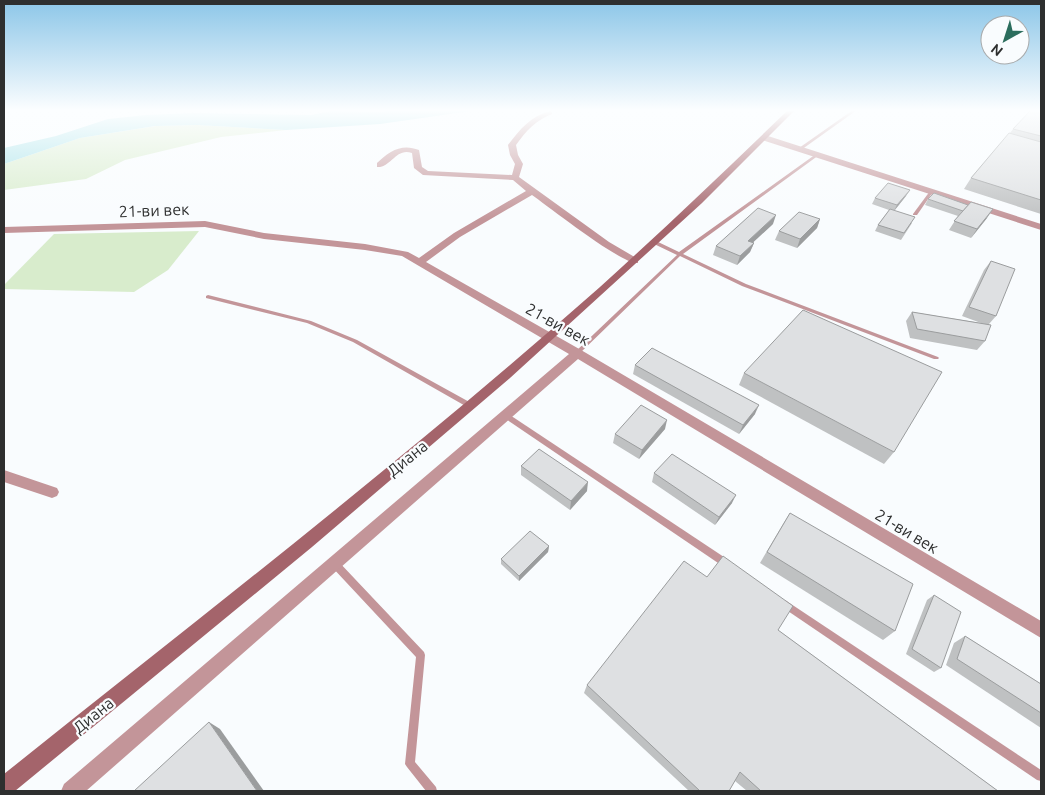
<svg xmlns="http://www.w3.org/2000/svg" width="1045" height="795" viewBox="0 0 1045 795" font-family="Ubuntu,sans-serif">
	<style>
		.green { fill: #d8eccc }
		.water { fill: #a2e0e7 }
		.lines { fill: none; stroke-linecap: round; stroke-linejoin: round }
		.service { fill: #c39599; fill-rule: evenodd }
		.minor { fill: #c39599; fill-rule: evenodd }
		.secondary { fill: #a4646b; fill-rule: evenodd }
		.wall { fill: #bfc1c2 }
		.shaded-wall { fill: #9b9d9e }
		.building { fill: #dee0e2; stroke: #9b9d9e }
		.labels { text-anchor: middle; stroke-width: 4.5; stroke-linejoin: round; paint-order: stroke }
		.street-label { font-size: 16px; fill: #2e2f2f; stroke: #f9fcfe }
	</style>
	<rect width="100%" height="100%" fill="#f9fcfe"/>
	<g class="green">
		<path d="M197,125L286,130L221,137L125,160L86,179L4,190V164L80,138L156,126Z"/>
		<path d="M199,231L168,270L134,292L4,289V285L54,234Z"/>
	</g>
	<path class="water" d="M396,110H478L380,124L286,130L197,125L155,126L80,138L4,164V148L56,136L108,119L146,115L193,113L311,115L331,111L380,112Z"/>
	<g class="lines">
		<g class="service">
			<path d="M853,110H857L801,150H799V148Z"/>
			<path d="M816,154L819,155L683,254L746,284L938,357L939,358L938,359H934L742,286L680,256L579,354H575L574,353L575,352L677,255L652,243V241H656L679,252Z"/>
			<path d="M930,191L933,192L917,215H913V214Z"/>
			<path d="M208,295L311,321L357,340L473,404L474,406L473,408H469L353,342L307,323L206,298V296Z"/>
			<path d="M503,413H507L730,561L731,564L730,567L727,568L724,567L503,417L502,415Z"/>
			<path d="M334,559L337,560L424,652L425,655L415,762L436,787L437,791H426L407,767L405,764L416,657L331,566L330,563L331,560Z"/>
			<path d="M785,600L1041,770V781L1037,780L782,607L781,604L782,601Z"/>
		</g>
		<g class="minor">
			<path d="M550,111L552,112V114C536,120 526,131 516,145L518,155L523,164L519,177L609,242L638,259V263C624,266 549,207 532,195L460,237L426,262L581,350L1041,621V638L578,359L86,791H61L64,784L569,354L402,256L365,250L264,239L205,227L4,233V227L205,221L264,233L365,244L408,252L419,258L454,233L526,191L513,180L423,175L414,168L412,153C396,147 391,168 377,167V163C389,151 402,143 419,150L422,167L428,171L512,175L515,164L510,155L508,145C520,129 531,116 550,111Z"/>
			<path d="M762,136H768L1041,224V230L762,140Z"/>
			<path d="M4,470L57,488L59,492L57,496L52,498L4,482Z"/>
		</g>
		<path class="secondary" d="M788,110H795L702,203L510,378L312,547L15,791H4V774C204,614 408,457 600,287C664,229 726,170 788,110Z"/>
	</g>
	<g class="wall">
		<path d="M1041,110V214L964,189L971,178L1010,133L1013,129Z"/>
		<path d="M906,196L894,211L912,223L901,240L875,231L878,225L889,210L872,204L875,198Z"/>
		<path d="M928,199L987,218L971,238L949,230L958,216L925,205Z"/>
		<path d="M820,219L817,228L797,248L775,240L779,231Z"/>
		<path d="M773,224L753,242L754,243L750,252L737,265L713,255L716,246Z"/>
		<path d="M991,261L996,316L989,324L985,341L977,350L910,338L906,321L912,312L981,323L962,316L984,270Z"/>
		<path d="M635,365L755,414L739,434L633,374Z"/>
		<path d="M744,373L894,452L884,464L739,385Z"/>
		<path d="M665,429L639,459L613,443L615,434Z"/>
		<path d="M521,466L587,491L570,510L521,475Z"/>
		<path d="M654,473L732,503L715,525L652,482Z"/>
		<path d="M790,513L895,631L883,640L760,563L783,524Z"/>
		<path d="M549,546L548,552L519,581L501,564V559Z"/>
		<path d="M934,595L941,668L934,672L906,654L927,600Z"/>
		<path d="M778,630L998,791H747L735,781L729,791H689L584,693L587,685Z"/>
		<path d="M965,636L1041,684V728L946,665L954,643Z"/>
	</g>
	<g class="shaded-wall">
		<path d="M910,190L906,196L894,211L897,205Z"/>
		<path d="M993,209L987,218L971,238L977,229Z"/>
		<path d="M776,215L773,224L745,250L748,241Z"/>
		<path d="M820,219L817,228L797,248L800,239Z"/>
		<path d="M754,243L750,252L737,265L740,256Z"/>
		<path d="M759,405L755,414L739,434L743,425Z"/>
		<path d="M667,420L665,429L639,459L642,450Z"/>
		<path d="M588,482L587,491L570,510L571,501Z"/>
		<path d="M736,495L732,503L715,525L719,517Z"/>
		<path d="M549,546L548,552L519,581V576Z"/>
		<path d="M209,722L220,729L264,791H257Z"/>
	</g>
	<g class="building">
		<path d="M1031,110H1041V136L1013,129Z"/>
		<path d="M1009,133L1041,142V200L971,178Z"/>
		<path d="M888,183L910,190L897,205L875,198Z"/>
		<path d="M934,193L968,205L963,211L928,199Z"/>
		<path d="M971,202L993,209L977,229L954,221Z"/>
		<path d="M758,208L776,215L748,241L754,243L740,256L716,246Z"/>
		<path d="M890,209L915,217L904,233L878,225Z"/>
		<path d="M799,212L820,219L800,239L779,231Z"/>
		<path d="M991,261L1015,269L996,316L969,307Z"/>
		<path d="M803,310L942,372L894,452L744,373Z"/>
		<path d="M912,312L991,325L985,341L917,329Z"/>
		<path d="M652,348L759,405L743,425L635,365Z"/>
		<path d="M641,405L667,420L642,450L615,434Z"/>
		<path d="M539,449L588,482L571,501L521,466Z"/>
		<path d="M672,454L736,495L719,517L654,473Z"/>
		<path d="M790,513L913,584L895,631L767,552Z"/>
		<path d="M530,531L549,546L519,576L501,559Z"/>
		<path d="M723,556L793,606L778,630L998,791H761L740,772L729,791H700L587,685L684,561L707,577Z"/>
		<path d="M934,595L961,612L941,668L912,649Z"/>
		<path d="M965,636L1041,684V713L957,659Z"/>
		<path d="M209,722L257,791H134Z"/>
	</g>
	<linearGradient id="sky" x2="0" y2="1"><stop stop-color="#8cc6e8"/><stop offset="0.5" stop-color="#fcfeff"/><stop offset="1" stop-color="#fcfeff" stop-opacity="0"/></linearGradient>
	<rect width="1045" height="221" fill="url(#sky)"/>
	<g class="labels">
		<g class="street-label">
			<text transform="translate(154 210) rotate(-2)" y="6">21-ви век</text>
			<text transform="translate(558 324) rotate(29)" y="6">21-ви век</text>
			<text transform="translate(407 458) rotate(-39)" y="6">Диана</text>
			<text transform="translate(907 531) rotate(31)" y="6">21-ви век</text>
			<text transform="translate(93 715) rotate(-39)" y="6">Диана</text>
		</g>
	</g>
	<rect width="1045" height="795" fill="none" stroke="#2e2f2f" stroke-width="10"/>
	<g transform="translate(1005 40) rotate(219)"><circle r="24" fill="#f9fcfe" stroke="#a8aaab"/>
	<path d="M0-4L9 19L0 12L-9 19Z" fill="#2b6d5d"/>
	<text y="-8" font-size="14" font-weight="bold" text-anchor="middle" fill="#2e2f2f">N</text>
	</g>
</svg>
